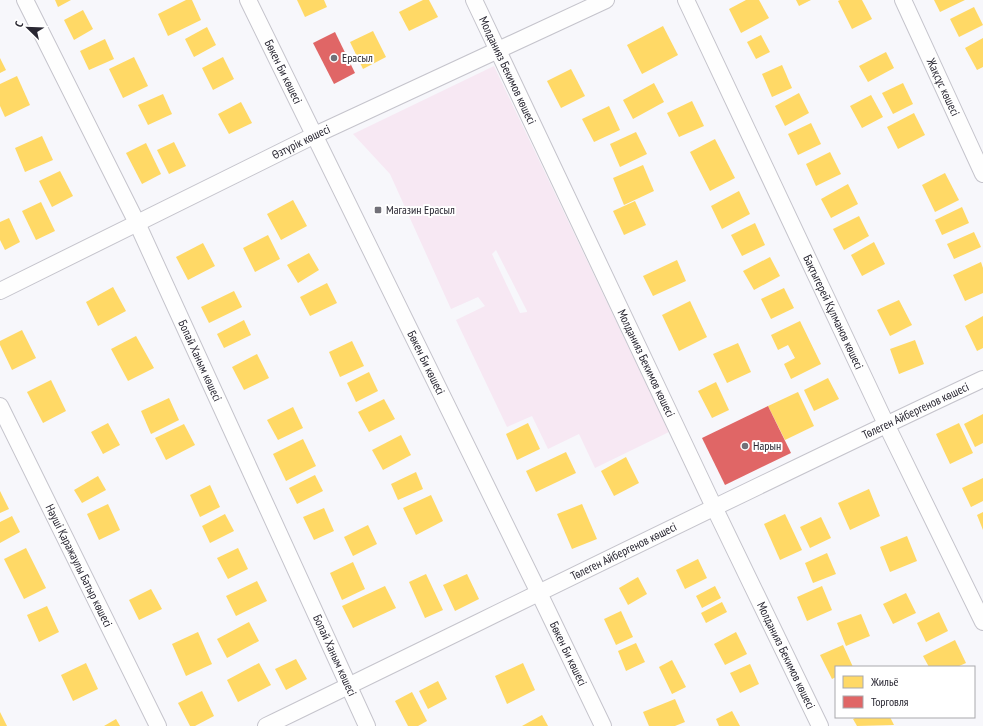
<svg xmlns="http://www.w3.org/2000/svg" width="983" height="726" viewBox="0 0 983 726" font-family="'PT Sans Narrow',sans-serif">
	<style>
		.green { fill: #f7e8f3; fill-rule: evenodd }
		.homes { fill: #ffd966 }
		.shops { fill: #e06666 }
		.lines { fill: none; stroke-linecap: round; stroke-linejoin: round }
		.minor-casing { stroke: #c5c4cc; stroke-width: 18 }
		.minor { stroke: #fefefe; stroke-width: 16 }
		.poi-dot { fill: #717078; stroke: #fff; stroke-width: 1.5 }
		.labels { text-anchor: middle; stroke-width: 4; stroke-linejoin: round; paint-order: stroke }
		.poi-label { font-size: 12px; fill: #292732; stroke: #fff; text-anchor: start }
		.street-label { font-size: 12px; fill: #292732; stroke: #fff }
	</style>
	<rect width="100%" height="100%" fill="#f7f7fb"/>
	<path class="green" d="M494,66L669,432L595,468L579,434L548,449L532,416L507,427L456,320L485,306L478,297L451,309L390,174L353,134ZM496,250L527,311V312L520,313L492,254Z"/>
	<g class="homes">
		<path d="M55,0H71L58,7Z"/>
		<path d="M186,0H192L201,20L168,36L158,14Z"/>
		<path d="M297,0H324L327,7L305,17Z"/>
		<path d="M423,0H429L438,17L409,31L399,12Z"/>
		<path d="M746,0H759L769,18L741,33L729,9Z"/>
		<path d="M796,0H811L799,6Z"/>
		<path d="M840,0H862L872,19L852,29L838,1Z"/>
		<path d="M934,0H965L940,12Z"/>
		<path d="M974,7L983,25L959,37L950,19Z"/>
		<path d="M83,10L93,29L74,40L64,20Z"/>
		<path d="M663,26L678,55L642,74L627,45Z"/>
		<path d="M207,27L216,45L194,57L185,39Z"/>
		<path d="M373,31L386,57L363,69L350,42Z"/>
		<path d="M761,35L770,52L756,59L747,42Z"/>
		<path d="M983,38V67L977,70L965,48Z"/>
		<path d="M105,39L114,59L89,70L80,51Z"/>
		<path d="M886,52L894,68L868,82L859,66Z"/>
		<path d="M134,57L148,86L123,98L109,69Z"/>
		<path d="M223,57L234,79L213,90L202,68Z"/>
		<path d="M0,58L6,70L0,73Z"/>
		<path d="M782,65L792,88L772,97L762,74Z"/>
		<path d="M571,69L585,96L561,108L547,81Z"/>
		<path d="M17,76L30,105L5,117L0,106V84Z"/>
		<path d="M654,83L664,102L633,119L623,100Z"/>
		<path d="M903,83L913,104L893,114L882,93Z"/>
		<path d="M799,93L809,113L785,126L775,106Z"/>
		<path d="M163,94L172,114L148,125L138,105Z"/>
		<path d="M871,95L883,117L862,128L850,106Z"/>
		<path d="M692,101L704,126L679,137L667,113Z"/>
		<path d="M241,102L252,123L229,134L218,114Z"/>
		<path d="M609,106L620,130L594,142L582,119Z"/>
		<path d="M914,113L925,135L898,149L887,127Z"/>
		<path d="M811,123L821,144L798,155L788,134Z"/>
		<path d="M636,132L647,154L620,167L610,144Z"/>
		<path d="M42,136L53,160L25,172L15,148Z"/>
		<path d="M715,139L735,178L710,191L690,152Z"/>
		<path d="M174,142L186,166L169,174L157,150Z"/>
		<path d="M146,143L161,174L142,184L126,153Z"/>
		<path d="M830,152L841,174L816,186L806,164Z"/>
		<path d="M643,165L654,191L624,205L613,178Z"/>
		<path d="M60,171L73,196L52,207L39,181Z"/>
		<path d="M945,173L959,200L935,212L922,185Z"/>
		<path d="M848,184L858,204L831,218L821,199Z"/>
		<path d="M739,191L750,214L722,229L711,206Z"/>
		<path d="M293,200L307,226L281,240L267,214Z"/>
		<path d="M635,201L646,225L624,235L613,211Z"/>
		<path d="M41,202L55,231L36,240L22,211Z"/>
		<path d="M962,207L969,223L942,235L935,220Z"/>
		<path d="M859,216L869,236L844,250L833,229Z"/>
		<path d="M9,218L20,242L5,250L0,240V222Z"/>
		<path d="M755,223L765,245L742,256L731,235Z"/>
		<path d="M974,232L981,247L954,259L947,244Z"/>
		<path d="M268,235L280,259L255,272L243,248Z"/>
		<path d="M874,242L885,264L862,276L851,255Z"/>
		<path d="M203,243L215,266L188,280L176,257Z"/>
		<path d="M309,253L319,270L298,283L287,265Z"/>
		<path d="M770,257L780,276L754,290L743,271Z"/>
		<path d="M677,260L686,281L653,296L643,276Z"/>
		<path d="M981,262L983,268V293L965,301L953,275Z"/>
		<path d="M327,283L337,303L310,316L300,297Z"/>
		<path d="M113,287L126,311L98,326L86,302Z"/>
		<path d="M784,288L794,308L771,319L761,299Z"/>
		<path d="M234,291L242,307L209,323L201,307Z"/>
		<path d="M899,300L912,325L890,336L877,310Z"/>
		<path d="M690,301L707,337L679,351L662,315Z"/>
		<path d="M983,316V348L977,351L965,326Z"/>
		<path d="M244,320L251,335L224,348L217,334Z"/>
		<path d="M800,321L821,364L791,379L784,364L795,358L788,345L778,350L771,335Z"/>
		<path d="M22,330L36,358L12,370L0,345V341Z"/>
		<path d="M136,336L154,368L128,381L111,349Z"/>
		<path d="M915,340L924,364L899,374L890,349Z"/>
		<path d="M352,341L364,366L340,377L329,352Z"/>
		<path d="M738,343L751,372L727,383L713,354Z"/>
		<path d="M257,354L269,378L244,390L232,367Z"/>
		<path d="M369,372L378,391L356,402L347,383Z"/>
		<path d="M828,378L839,399L814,411L804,390Z"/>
		<path d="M51,380L66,411L43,423L27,392Z"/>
		<path d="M716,382L729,410L712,418L698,391Z"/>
		<path d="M798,392L814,426L785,440L768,406Z"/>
		<path d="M169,398L179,420L151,434L141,411Z"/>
		<path d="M384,399L395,419L369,432L358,412Z"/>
		<path d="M293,407L303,428L278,440L267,420Z"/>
		<path d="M983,414V443L975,447L964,424Z"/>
		<path d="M108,423L120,445L103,454L91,432Z"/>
		<path d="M528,423L540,449L517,460L506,434Z"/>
		<path d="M959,423L973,453L950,464L936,434Z"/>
		<path d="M184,424L195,445L166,460L155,438Z"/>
		<path d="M401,435L411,455L383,470L372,450Z"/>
		<path d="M303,439L316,466L286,481L273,454Z"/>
		<path d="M566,452L576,473L536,492L526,471Z"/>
		<path d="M626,457L639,483L614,496L601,471Z"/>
		<path d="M416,472L423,489L398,500L391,484Z"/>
		<path d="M315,475L323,491L297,504L289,488Z"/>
		<path d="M98,476L106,490L82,503L74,490Z"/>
		<path d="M983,478V501L971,507L962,488Z"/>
		<path d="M210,485L220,507L200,517L190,495Z"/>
		<path d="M869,489L880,516L850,530L838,503Z"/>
		<path d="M0,491L9,509L0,513Z"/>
		<path d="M431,495L443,521L416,535L403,508Z"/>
		<path d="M108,504L120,530L99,540L87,514Z"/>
		<path d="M582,504L597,539L572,549L557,514Z"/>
		<path d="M324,508L334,531L314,540L303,517Z"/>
		<path d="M983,512V530L977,515Z"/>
		<path d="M225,514L234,531L210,543L202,526Z"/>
		<path d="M785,514L802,550L780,560L764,524Z"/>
		<path d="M12,516L20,532L0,543V522Z"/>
		<path d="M821,517L831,538L810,548L800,527Z"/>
		<path d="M368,525L377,544L353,556L344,537Z"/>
		<path d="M907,536L917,561L890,572L880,547Z"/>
		<path d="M26,548L46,588L24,599L4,559Z"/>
		<path d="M238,548L248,569L228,579L217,558Z"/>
		<path d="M827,553L836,574L813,583L805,563Z"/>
		<path d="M698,559L707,578L685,589L676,570Z"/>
		<path d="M353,562L365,589L342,600L330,573Z"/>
		<path d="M426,574L443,610L425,618L409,582Z"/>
		<path d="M467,574L479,599L455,611L443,585Z"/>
		<path d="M638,577L647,594L628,605L619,588Z"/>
		<path d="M257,581L267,601L236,616L226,596Z"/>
		<path d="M385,586L396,608L353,628L342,606Z"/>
		<path d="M715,586L721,598L702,608L696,596Z"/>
		<path d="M822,586L832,610L807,621L797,597Z"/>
		<path d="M151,589L162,609L139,620L129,600Z"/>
		<path d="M906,593L916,613L893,624L883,604Z"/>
		<path d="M722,602L727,612L706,623L701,613Z"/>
		<path d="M47,606L59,632L39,642L27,615Z"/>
		<path d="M621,611L633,637L616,645L604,619Z"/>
		<path d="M939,612L948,631L926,642L917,623Z"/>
		<path d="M861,614L870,636L846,646L837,623Z"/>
		<path d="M249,622L259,641L227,658L217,639Z"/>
		<path d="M198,632L212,664L186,676L172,644Z"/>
		<path d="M736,632L747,654L725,665L714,644Z"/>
		<path d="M955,640L966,663L957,667H929L923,656Z"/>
		<path d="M636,643L645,662L626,671L618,651Z"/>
		<path d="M843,645L853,667H836V677L832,679L820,655Z"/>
		<path d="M296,659L307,679L286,690L275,669Z"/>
		<path d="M672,660L686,687L672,694L659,667Z"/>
		<path d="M86,663L98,689L73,701L61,675Z"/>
		<path d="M259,663L271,685L238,702L227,680Z"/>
		<path d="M523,663L535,690L507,704L495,676Z"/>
		<path d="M750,664L759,684L740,693L730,673Z"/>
		<path d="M438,681L447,699L428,709L419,691Z"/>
		<path d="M202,691L214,716L195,726H190L178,703Z"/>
		<path d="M412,692L427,721L418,726H408L395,701Z"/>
		<path d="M675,699L685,722L675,726H649L643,712Z"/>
		<path d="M732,711L740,726H719L716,719Z"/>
		<path d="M0,712L7,726H0Z"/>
		<path d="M542,715L548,726H522Z"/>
		<path d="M857,717H890L894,725L857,726L853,719Z"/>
		<path d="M116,719L120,726H104Z"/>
	</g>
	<g class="shops">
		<path d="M335,32L355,73L334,84L313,43Z"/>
		<path d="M768,406L791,453L725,485L702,438Z"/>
	</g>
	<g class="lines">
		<defs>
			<g id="minor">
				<path id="s1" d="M25,0L137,223L367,726"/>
				<path id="s2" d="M248,0L539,593L603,726"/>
				<path id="s3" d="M474,0L714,507L820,726"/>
				<path id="s4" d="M686,0L886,424L983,622"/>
				<path id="s5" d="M903,0L983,174"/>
				<path id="s6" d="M0,291L315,135L606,0"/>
				<path id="s7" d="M0,406L158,726"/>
				<path id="s8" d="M266,726C505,610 742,492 983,379"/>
			</g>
		</defs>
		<use href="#minor" class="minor-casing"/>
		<use href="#minor" class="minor"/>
	</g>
	<g class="poi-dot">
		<circle cx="334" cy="58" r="4"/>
		<rect x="374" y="206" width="8" height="8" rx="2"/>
		<circle cx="745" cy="446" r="4"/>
	</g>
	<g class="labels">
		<g class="poi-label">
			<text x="342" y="62">Ерасыл</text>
			<text x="386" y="214">Магазин Ерасыл</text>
			<text x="753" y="450">Нарын</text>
		</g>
		<g class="street-label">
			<text dy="4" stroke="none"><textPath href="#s3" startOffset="78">Молданияз Бекимов көшесі</textPath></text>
			<text dy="4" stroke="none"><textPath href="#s2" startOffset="80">Бөкен Би көшесі</textPath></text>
			<text dy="4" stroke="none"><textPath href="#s5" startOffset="96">Жақсұс көшесі</textPath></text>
			<text dy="4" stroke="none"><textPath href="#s6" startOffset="336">Өзтүрік көшесі</textPath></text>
			<text dy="4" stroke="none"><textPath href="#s4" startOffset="345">Бақтыгерей Құлманов көшесі</textPath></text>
			<text dy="4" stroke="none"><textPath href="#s1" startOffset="401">Бопай Ханым көшесі</textPath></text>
			<text dy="4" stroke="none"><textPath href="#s2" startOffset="404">Бөкен Би көшесі</textPath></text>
			<text dy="4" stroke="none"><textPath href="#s3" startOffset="402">Молданияз Бекимов көшесі</textPath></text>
			<text dy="4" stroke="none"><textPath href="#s8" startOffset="722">Төлеген Айбергенов көшесі</textPath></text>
			<text dy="4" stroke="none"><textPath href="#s8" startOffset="398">Төлеген Айбергенов көшесі</textPath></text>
			<text dy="4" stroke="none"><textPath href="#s7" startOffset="178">Нәуші Қаражаулы Батыр көшесі</textPath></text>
			<text dy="4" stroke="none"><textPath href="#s2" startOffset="728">Бөкен Би көшесі</textPath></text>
			<text dy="4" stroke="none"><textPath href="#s1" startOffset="725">Бопай Ханым көшесі</textPath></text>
			<text dy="4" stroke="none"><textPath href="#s3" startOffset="726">Молданияз Бекимов көшесі</textPath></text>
		</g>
	</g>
	<rect x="835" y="666" width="140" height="52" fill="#ffffff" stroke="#a9a9ad"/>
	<rect x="843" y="676" width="20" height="12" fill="#ffd966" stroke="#a9a9ad"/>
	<text x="871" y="686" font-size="12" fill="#292732">Жильё</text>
	<rect x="843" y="696" width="20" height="12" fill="#e06666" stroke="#a9a9ad"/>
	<text x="871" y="706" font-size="12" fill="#292732">Торговля</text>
	<g transform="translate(28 28) rotate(293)" stroke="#ffffff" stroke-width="3" paint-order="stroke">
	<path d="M0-3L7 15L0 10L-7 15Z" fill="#292732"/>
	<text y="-6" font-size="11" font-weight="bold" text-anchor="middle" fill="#292732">С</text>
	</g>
</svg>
